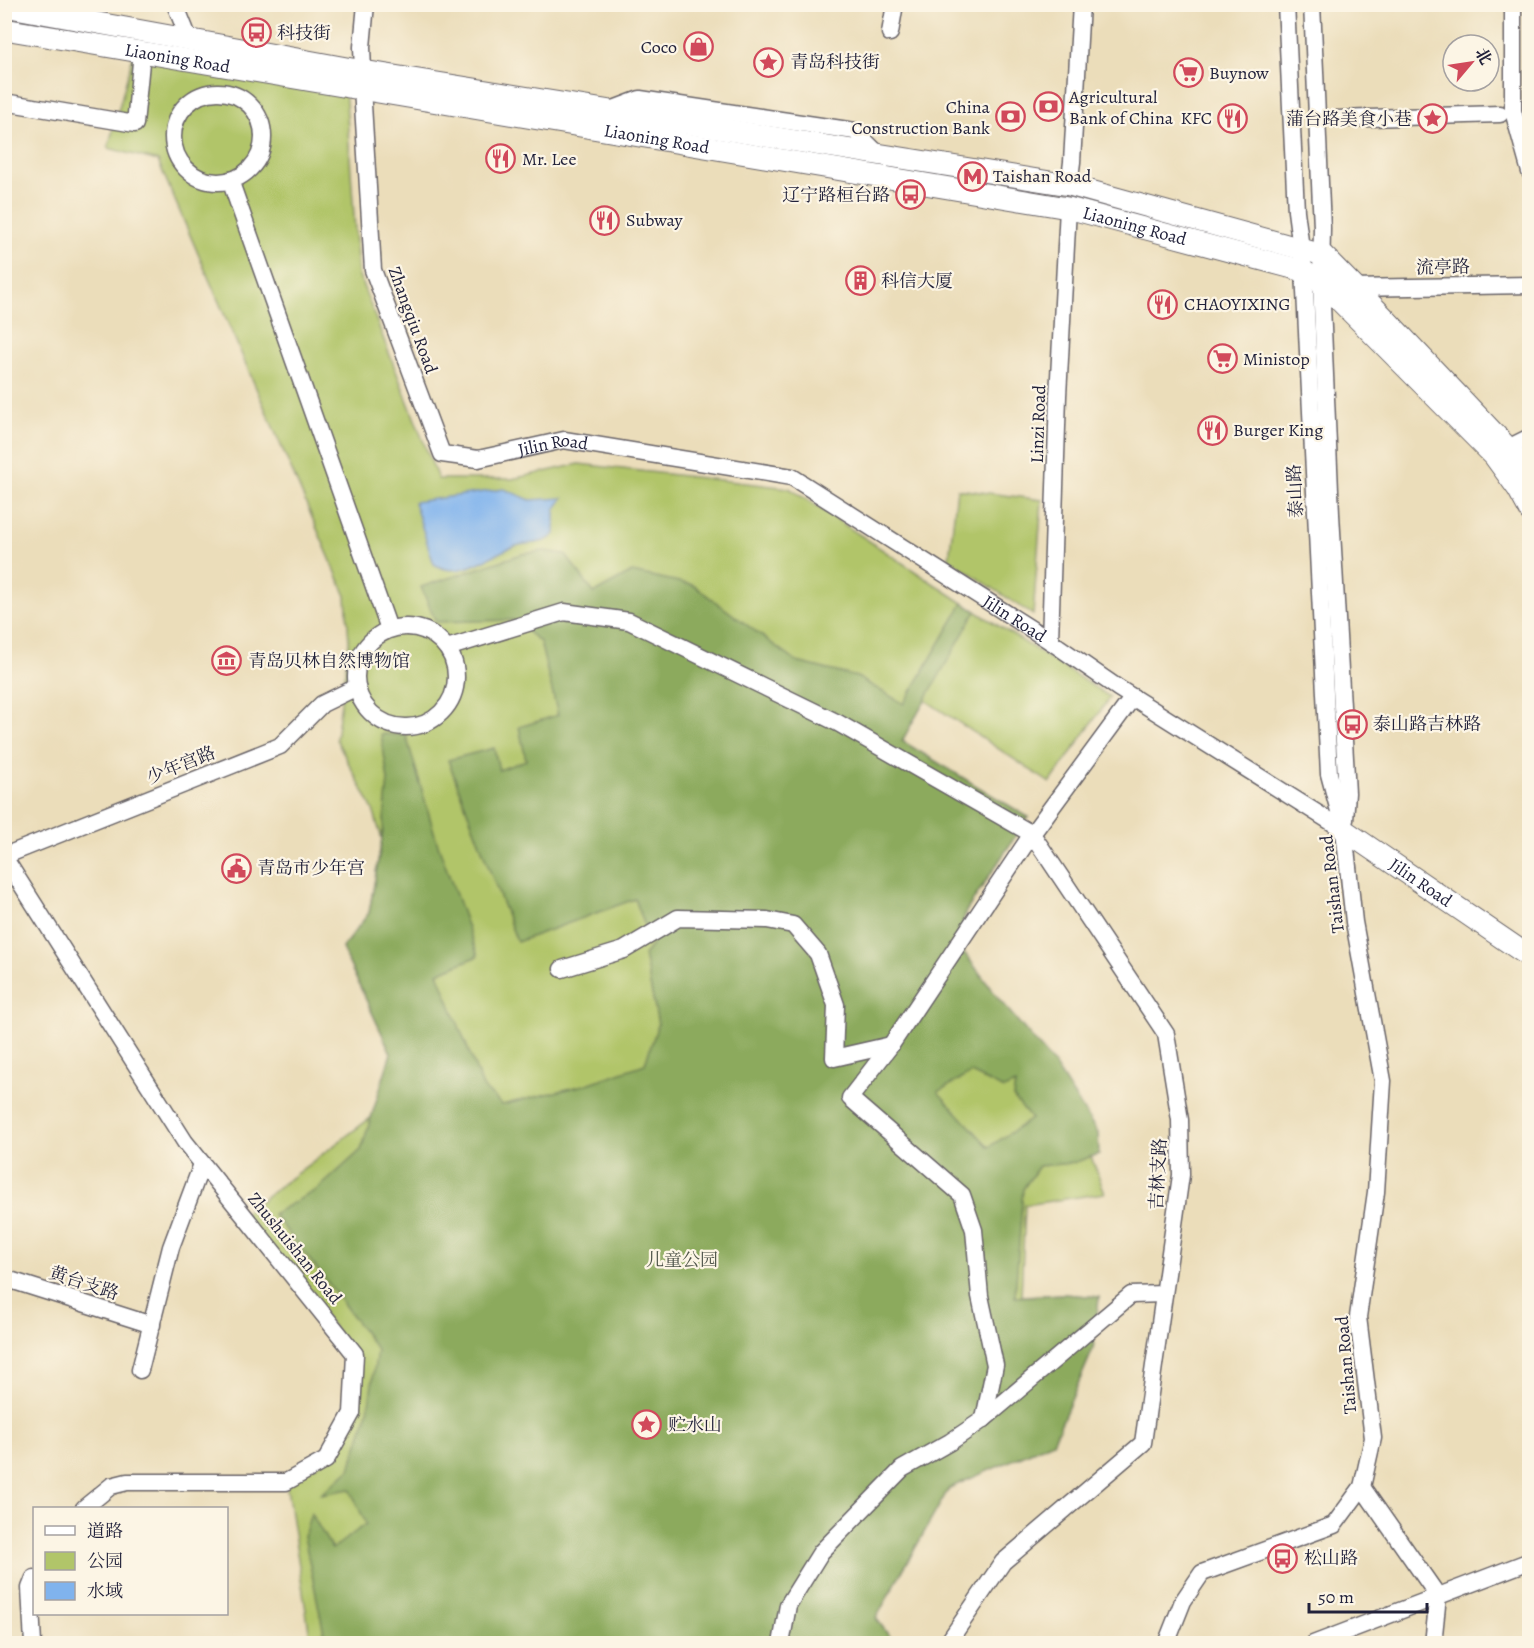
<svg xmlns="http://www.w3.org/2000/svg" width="1534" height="1648" viewBox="0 0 1534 1648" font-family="Alegreya,'Noto Serif SC',serif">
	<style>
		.green { fill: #b1c569; stroke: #6a7452; stroke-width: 1.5 }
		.forest { fill: #8caa5d; stroke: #57664c; stroke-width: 1.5; fill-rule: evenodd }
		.water { fill: #80b3ed; stroke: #516a94; stroke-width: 1.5 }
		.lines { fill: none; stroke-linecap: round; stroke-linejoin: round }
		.minor-casing { stroke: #686367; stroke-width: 19 }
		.major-casing { stroke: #686367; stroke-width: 23 }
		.minor { stroke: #fff; stroke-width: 16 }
		.major { stroke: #fff; stroke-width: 21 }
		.labels { text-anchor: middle; stroke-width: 4.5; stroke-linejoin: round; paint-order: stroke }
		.poi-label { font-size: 18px; fill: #22223b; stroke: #fcf5e5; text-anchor: start }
		.street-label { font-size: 18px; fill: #22223b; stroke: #fcf5e5 }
		.park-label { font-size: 18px; fill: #4d5349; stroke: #fcf5e5 }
	</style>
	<rect width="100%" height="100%" fill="#fcf5e5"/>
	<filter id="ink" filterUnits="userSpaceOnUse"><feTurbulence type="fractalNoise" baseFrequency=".0167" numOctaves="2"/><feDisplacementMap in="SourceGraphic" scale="12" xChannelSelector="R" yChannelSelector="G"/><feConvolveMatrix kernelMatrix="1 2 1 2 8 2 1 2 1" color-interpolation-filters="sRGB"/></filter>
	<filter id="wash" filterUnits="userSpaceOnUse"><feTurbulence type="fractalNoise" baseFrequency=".008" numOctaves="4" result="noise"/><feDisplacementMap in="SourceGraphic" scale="24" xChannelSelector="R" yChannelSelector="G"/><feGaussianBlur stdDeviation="1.35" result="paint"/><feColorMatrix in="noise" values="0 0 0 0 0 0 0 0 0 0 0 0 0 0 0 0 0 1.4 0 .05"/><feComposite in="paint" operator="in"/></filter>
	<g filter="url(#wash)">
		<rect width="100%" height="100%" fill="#ebddba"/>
		<g class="green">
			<path d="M136,45L345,86L358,273L438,479H512L579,464L789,488L963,603L1110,697L1050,783L925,700L902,741L1028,817L944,945L1069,1099L1105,1193L1025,1205L1021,1296L1063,1294L1099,1297L1093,1349L1053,1442L949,1488L876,1618L894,1643H311L286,1482L326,1460L352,1413L355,1354L243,1214L373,1116L391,1053L342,948L369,913L382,839L373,810L336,739L349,642L346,596L158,161L108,148Z"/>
			<path d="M957,489L1042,500L1033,615L949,559Z"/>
		</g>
		<path class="forest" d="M544,551L565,554L594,593L632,572L693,585L797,662L857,677L904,704L963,603L976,611L902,741L1028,817L966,911L957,943L999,999L1053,1063L1098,1133L1099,1154L1073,1163L1039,1166L1023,1189L1015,1297L1063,1294L1099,1297L1093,1349L1053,1442L949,1488L876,1618L894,1643H326L304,1536L311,1513L332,1549L366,1524L350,1489L321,1494L350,1469L368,1411L377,1350L329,1284L273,1214L318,1189L361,1150L391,1053L342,948L369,913L382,839L388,780L381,734L406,735L437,842L478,956L438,973L483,1087L502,1105L584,1085L645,1064L658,1024L644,955L652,945L635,899L517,942L448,760L494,748L499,770L526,760L519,727L558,715L540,642L513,620L436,622L421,587L522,554ZM971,1073L1004,1089L1015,1084L1013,1097L1031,1119L989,1147L938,1092Z"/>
		<path class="water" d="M504,489L530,500L563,498L555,510V534C544,545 533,542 519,545C499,550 481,565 461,569C452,571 442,569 434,564L414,502Z"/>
	</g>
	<g filter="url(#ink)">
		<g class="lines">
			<defs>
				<g id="minor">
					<path d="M175,4L189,39"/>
					<path d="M1312,4L1322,228L1321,282L1331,514L1347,793L1345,820"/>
					<path d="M1513,4V111L1530,172"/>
					<path d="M890,33L895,4"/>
					<path d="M363,71L362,47L366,4"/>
					<path id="s1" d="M362,88L373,270L442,454L478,459L564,440L792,477L1050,641L1118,688L1344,830"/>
					<circle cx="218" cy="137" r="45"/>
					<path d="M4,102L135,124L142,52"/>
					<path d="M611,110L640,99L855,131L878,154"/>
					<path d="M1337,119L1500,114"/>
					<path d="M230,180L389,629"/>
					<path d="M1069,185L1072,162L1081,4"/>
					<path d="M1351,288L1530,285"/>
					<path d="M1508,448L1530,437"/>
					<circle cx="406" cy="677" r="50"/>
					<path d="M1050,641L1058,396L1068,208"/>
					<path d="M447,648L564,612L629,621L838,723L1032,834L891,1045L850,1098L962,1195L974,1230L980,1296L995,1365L984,1419L950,1442L902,1469L821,1552L788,1605L781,1644"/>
					<path d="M4,856L280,746L322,704L357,687"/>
					<path d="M4,857L185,1142L355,1354L352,1413L326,1460L286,1482H127L111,1486L84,1508"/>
					<path d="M562,969L624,950L678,918L767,920L793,925L818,954L836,1005L834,1058L891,1045"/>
					<path d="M4,1278L152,1325"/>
					<path d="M140,1370L171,1247L202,1164"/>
					<path d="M984,1419L1131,1295L1164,1294"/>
					<path d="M1362,1487L1438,1596L1433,1644"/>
					<path d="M33,1644L30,1588L34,1578"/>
					<path d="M947,1644L1003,1562L1143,1443L1181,1175L1180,1120L1166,1034L1032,834L1133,697"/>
					<path d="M1166,1644L1183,1601L1202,1573L1334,1525L1362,1487L1373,1438L1358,1317L1376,1192L1383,1081L1354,922L1344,830L1329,774L1304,271L1296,211L1286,4"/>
					<path d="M1313,1644L1530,1561"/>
				</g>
				<g id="major">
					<path d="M4,6L363,71L1069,185L1323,255L1382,315L1508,448L1530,476"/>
					<path id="s2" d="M4,29L1068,208L1304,271L1321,282L1494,456L1518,489L1530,511"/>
					<path id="s3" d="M1344,830L1530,957"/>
				</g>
			</defs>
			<use href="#minor" class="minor-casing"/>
			<use href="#major" class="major-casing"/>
			<use href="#minor" class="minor"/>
			<use href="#major" class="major"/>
		</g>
	</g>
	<defs>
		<symbol id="bus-ring" viewBox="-11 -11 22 22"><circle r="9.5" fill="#fcf5e5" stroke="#d1495b" stroke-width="1.5"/><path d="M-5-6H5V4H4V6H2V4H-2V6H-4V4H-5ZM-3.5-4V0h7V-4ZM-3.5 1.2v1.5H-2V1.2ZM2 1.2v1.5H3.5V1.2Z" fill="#d1495b"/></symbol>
		<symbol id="shop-ring" viewBox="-11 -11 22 22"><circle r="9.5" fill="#fcf5e5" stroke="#d1495b" stroke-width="1.5"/><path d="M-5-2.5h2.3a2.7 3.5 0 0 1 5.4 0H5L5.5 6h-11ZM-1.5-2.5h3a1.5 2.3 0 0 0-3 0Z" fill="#d1495b"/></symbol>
		<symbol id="sight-ring" viewBox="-11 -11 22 22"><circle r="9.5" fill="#fcf5e5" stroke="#d1495b" stroke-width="1.5"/><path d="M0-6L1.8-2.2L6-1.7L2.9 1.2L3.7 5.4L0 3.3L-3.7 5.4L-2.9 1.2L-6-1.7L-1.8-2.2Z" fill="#d1495b"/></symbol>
		<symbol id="supermarket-ring" viewBox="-11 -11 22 22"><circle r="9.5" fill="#fcf5e5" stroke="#d1495b" stroke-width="1.5"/><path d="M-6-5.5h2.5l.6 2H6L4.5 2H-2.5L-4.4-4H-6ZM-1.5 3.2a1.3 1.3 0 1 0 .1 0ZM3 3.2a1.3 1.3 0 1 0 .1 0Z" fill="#d1495b"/></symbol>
		<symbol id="bank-ring" viewBox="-11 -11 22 22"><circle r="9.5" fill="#fcf5e5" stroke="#d1495b" stroke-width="1.5"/><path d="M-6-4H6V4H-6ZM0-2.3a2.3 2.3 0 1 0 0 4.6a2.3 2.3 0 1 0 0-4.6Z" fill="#d1495b"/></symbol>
		<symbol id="restaurant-ring" viewBox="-11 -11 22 22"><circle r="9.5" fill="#fcf5e5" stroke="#d1495b" stroke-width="1.5"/><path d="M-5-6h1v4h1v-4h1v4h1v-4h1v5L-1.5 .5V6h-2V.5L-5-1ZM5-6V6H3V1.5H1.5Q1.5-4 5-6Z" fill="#d1495b"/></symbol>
		<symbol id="metro-ring" viewBox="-11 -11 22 22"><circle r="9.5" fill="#fcf5e5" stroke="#d1495b" stroke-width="1.5"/><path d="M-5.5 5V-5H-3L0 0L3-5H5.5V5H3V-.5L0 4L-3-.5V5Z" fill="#d1495b"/></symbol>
		<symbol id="building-ring" viewBox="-11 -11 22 22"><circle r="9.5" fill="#fcf5e5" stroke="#d1495b" stroke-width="1.5"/><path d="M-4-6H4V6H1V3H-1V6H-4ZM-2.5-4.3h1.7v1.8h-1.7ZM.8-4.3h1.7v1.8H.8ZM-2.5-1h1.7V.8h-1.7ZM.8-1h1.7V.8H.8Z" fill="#d1495b"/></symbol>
		<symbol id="museum-ring" viewBox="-11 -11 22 22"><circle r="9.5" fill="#fcf5e5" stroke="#d1495b" stroke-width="1.5"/><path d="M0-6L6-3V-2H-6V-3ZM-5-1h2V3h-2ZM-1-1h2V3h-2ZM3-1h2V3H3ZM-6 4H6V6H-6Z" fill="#d1495b"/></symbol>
		<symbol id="civic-ring" viewBox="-11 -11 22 22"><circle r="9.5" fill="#fcf5e5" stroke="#d1495b" stroke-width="1.5"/><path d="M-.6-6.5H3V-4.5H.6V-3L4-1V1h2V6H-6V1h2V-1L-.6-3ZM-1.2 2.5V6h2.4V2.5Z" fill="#d1495b"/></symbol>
	</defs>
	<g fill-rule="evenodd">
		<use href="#bus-ring" x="240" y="16" width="33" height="33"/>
		<use href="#shop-ring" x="682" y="30" width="33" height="33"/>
		<use href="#sight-ring" x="752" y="46" width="33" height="33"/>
		<use href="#supermarket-ring" x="1172" y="56" width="33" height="33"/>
		<use href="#bank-ring" x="1032" y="90" width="33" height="33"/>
		<use href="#bank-ring" x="994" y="100" width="33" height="33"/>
		<use href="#restaurant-ring" x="1216" y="102" width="33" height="33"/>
		<use href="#sight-ring" x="1416" y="102" width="33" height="33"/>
		<use href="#restaurant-ring" x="484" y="142" width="33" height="33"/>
		<use href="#metro-ring" x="956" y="160" width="33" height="33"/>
		<use href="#bus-ring" x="894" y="178" width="33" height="33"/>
		<use href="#restaurant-ring" x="588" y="204" width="33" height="33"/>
		<use href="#building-ring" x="844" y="264" width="33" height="33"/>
		<use href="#restaurant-ring" x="1146" y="288" width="33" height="33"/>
		<use href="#supermarket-ring" x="1206" y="342" width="33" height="33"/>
		<use href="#restaurant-ring" x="1196" y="414" width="33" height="33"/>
		<use href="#museum-ring" x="210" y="644" width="33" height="33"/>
		<use href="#bus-ring" x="1336" y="708" width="33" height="33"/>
		<use href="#civic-ring" x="220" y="852" width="33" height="33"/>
		<use href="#sight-ring" x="630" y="1408" width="33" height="33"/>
		<use href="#bus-ring" x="1266" y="1542" width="33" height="33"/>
	</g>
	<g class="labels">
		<g class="poi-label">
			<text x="277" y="39">科技街</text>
			<text x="677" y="53" text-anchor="end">Coco</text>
			<text x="790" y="68">青岛科技街</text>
			<text x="1209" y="79">Buynow</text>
			<text x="1069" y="103">Agricultural<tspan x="1069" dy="21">Bank of China</tspan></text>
			<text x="990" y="113" text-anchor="end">China<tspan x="990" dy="21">Construction Bank</tspan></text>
			<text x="1212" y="124" text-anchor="end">KFC</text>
			<text x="1412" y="125" text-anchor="end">蒲台路美食小巷</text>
			<text x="522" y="165">Mr. Lee</text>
			<text x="993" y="182">Taishan Road</text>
			<text x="890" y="201" text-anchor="end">辽宁路桓台路</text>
			<text x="626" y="226">Subway</text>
			<text x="881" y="287">科信大厦</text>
			<text x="1184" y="310">CHAOYIXING</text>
			<text x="1243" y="365">Ministop</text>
			<text x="1233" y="436">Burger King</text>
			<text x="248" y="667">青岛贝林自然博物馆</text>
			<text x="1373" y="730">泰山路吉林路</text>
			<text x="257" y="874">青岛市少年宫</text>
			<text x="668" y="1431">贮水山</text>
			<text x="1304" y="1564">松山路</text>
		</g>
		<g class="street-label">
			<text dy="6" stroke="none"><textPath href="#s2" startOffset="176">Liaoning Road</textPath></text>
			<text dy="6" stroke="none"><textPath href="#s2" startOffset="662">Liaoning Road</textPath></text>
			<text dy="6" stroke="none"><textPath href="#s2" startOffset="1148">Liaoning Road</textPath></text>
			<text transform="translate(1443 267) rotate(-1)" y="6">流亭路</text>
			<text transform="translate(413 320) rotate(70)" y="6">Zhangqiu Road</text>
			<text transform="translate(1038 424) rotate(-88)" y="6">Linzi Road</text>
			<text dy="6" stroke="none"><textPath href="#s1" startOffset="492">Jilin Road</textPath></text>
			<text transform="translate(1295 491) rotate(-93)" y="6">泰山路</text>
			<text dy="6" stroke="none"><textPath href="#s1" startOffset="998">Jilin Road</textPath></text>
			<text transform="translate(181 765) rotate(-22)" y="6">少年宫路</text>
			<text dy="6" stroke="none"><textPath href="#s3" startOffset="93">Jilin Road</textPath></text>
			<text transform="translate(1332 884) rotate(-97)" y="6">Taishan Road</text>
			<text transform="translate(1158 1174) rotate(-87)" y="6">吉林支路</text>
			<text transform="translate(295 1248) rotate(51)" y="6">Zhushuishan Road</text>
			<text transform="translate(84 1283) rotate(18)" y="6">黄台支路</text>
			<text transform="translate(1346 1365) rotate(-95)" y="6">Taishan Road</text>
		</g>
		<g class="park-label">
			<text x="682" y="1266">儿童公园</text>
		</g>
	</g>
	<rect width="1534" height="1648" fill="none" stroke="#fcf5e5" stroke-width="24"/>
	<rect x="33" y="1507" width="195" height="108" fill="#fcf5e5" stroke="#a5a1a1" stroke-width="1.5"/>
	<rect x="45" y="1526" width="30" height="9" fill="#ffffff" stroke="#a5a1a1" stroke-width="1.5"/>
	<text x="87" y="1537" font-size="18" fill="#22223b">道路</text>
	<rect x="45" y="1552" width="30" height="18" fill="#b1c569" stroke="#a5a1a1" stroke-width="1.5"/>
	<text x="87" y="1567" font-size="18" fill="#22223b">公园</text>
	<rect x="45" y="1582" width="30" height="18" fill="#80b3ed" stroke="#a5a1a1" stroke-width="1.5"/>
	<text x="87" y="1597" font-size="18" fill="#22223b">水域</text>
	<g transform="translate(1471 63) rotate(61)"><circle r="28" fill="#fcf5e5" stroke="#a5a1a1" stroke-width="1.5"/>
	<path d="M0-4.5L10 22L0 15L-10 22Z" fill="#d1495b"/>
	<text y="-9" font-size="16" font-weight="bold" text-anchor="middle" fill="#22223b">北</text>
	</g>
	<path d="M1309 1603v9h118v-9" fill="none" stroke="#22223b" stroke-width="3"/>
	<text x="1318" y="1603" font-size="18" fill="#22223b" stroke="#fcf5e5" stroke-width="4.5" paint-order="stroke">50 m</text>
</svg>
